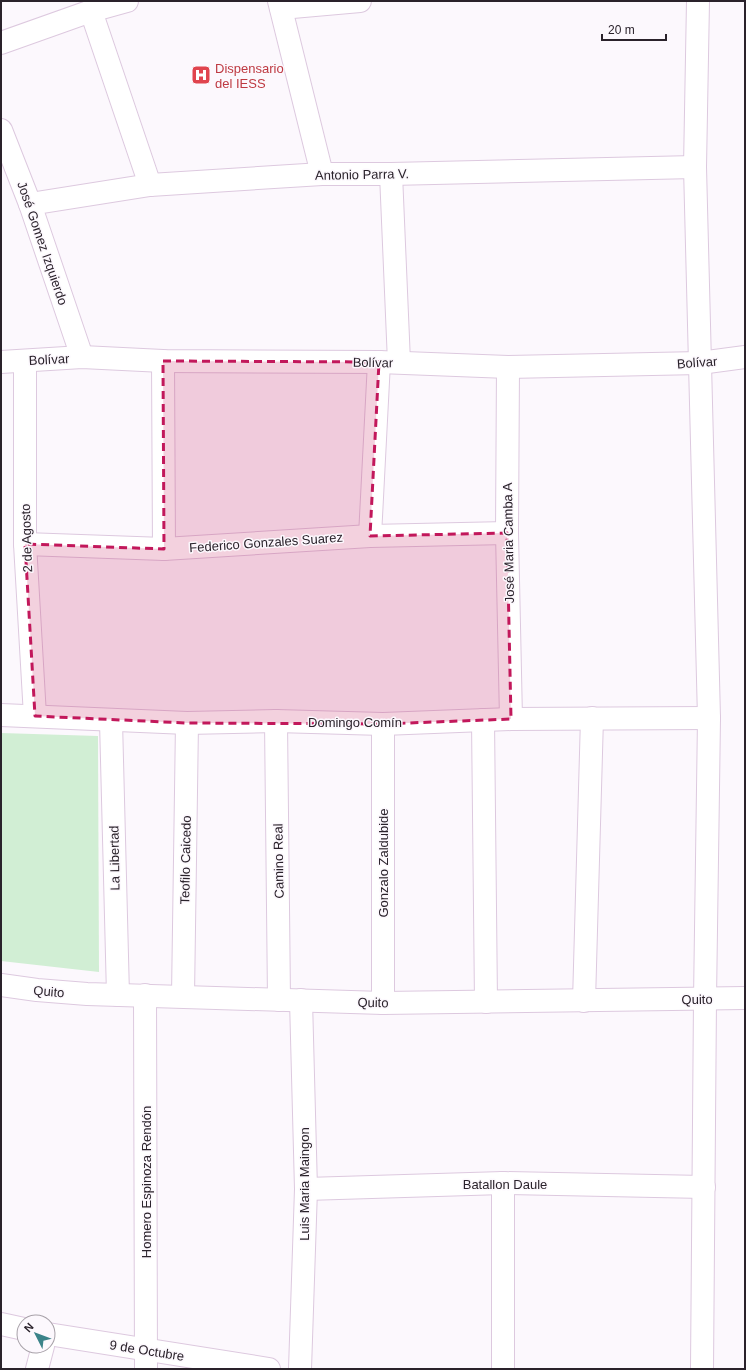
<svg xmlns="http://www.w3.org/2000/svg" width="746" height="1370" viewBox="0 0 746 1370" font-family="Helvetica,sans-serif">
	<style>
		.green { fill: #d1eed4 }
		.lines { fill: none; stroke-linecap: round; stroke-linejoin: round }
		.minor-casing { stroke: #ddc9df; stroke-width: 24 }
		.minor { stroke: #fff; stroke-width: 22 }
		.marked { fill: #c2185b; fill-opacity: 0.2; stroke: #c2185b; stroke-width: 3; stroke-dasharray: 8 5; stroke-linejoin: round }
		.labels { text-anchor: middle; stroke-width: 3; stroke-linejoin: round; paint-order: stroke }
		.health-label { font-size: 13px; fill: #be3a42; stroke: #fcf8fd; text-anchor: start }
		.street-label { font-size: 13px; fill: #2a222b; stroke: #fcf8fd }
	</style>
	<rect width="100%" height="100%" fill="#fcf8fd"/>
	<path class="green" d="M1,733L98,736L99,972L1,961Z"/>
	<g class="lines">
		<defs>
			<g id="minor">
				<path d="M279,1L322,174"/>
				<path d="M698,1L695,167L709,718L705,1000L702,1369"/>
				<path d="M281,8L360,1"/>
				<path d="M91,11L150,185"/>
				<path d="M1,43L91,11L127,1"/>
				<path d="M1,130L30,204L82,357"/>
				<path d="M391,174L399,362"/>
				<path d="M30,204L150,185L322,174H391L695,167"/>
				<path d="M25,361V544L35,716"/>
				<path d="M163,361L164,549"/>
				<path d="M1,362L82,357L163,361L379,362L508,367L700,363L745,357"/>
				<path d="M508,367L507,533L511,719"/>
				<path d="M370,536L379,362"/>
				<path d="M25,544L164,549L370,536L507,533"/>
				<path d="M1,715L187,723L276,721L383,724L511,719L709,718"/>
				<path d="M483,720L486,1002"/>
				<path d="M111,721L118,995"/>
				<path d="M276,721L279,1000"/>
				<path d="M1,985L37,990L87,994L383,1003L745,998"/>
				<path d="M145,995L146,1369"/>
				<path d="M183,996L187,723"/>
				<path d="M584,1001L592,718"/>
				<path d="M383,1003V724"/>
				<path d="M503,1183V1369"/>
				<path d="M306,1189L503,1183L704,1187"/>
				<path d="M1,1324L24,1329"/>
				<path d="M48,1334L269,1369"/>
				<path d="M37,1369L43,1346"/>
				<path d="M300,1369L306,1189L301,1000"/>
			</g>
		</defs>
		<use href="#minor" class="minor-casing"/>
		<use href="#minor" class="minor"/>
	</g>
	<path class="marked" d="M163,361L379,362L370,536L507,533L511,719L383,724L187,723L35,716L25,544L164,549Z"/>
	<defs>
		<symbol id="hospital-square" viewBox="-11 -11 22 22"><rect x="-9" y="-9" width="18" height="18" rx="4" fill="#e0444e" stroke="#fcf8fd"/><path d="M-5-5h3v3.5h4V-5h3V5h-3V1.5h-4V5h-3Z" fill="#fff"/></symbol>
	</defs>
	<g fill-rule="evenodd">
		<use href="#hospital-square" x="190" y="64" width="22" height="22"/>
	</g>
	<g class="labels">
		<g class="health-label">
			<text x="215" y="73">Dispensario<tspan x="215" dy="15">del IESS</tspan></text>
		</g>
		<g class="street-label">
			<text transform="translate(362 174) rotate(-1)" y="5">Antonio Parra V.</text>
			<text transform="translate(43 243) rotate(71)" y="5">José Gomez Izquierdo</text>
			<text transform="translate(49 359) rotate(-3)" y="5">Bolívar</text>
			<text transform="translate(373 362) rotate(1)" y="5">Bolívar</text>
			<text transform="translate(697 362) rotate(-4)" y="5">Bolívar</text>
			<text transform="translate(26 538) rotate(-92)" y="5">2 de Agosto</text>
			<text transform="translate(266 542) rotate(-4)" y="5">Federico Gonzales Suarez</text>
			<text transform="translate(508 543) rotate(-91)" y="5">José Maria Camba A</text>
			<text x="355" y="727">Domingo Comín</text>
			<text transform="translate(114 858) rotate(-91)" y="5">La Libertad</text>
			<text transform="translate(185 860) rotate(-89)" y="5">Teofilo Caicedo</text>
			<text transform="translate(278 861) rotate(-91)" y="5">Camino Real</text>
			<text transform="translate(383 863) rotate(-90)" y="5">Gonzalo Zaldubide</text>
			<text transform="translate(49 991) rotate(5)" y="5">Quito</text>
			<text transform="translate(697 999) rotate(-1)" y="5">Quito</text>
			<text transform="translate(373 1002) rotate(1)" y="5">Quito</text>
			<text transform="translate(146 1182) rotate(-90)" y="5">Homero Espinoza Rendón</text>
			<text transform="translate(304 1184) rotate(-90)" y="5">Luis Maria Maingon</text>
			<text x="505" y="1189">Batallon Daule</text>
			<text transform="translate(147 1350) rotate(9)" y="5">9 de Octubre</text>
		</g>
	</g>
	<rect width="746" height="1370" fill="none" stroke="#2a222b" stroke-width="4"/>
	<g transform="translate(36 1334) rotate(312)"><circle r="19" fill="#fcf8fd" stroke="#a8a2a9"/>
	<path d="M0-3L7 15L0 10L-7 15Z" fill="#3b8389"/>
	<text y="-6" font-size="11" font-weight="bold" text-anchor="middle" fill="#2a222b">N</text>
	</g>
	<path d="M602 34v6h64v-6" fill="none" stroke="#2a222b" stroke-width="2"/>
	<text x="608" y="34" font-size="12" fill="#2a222b" stroke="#fcf8fd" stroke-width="3" paint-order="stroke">20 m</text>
</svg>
